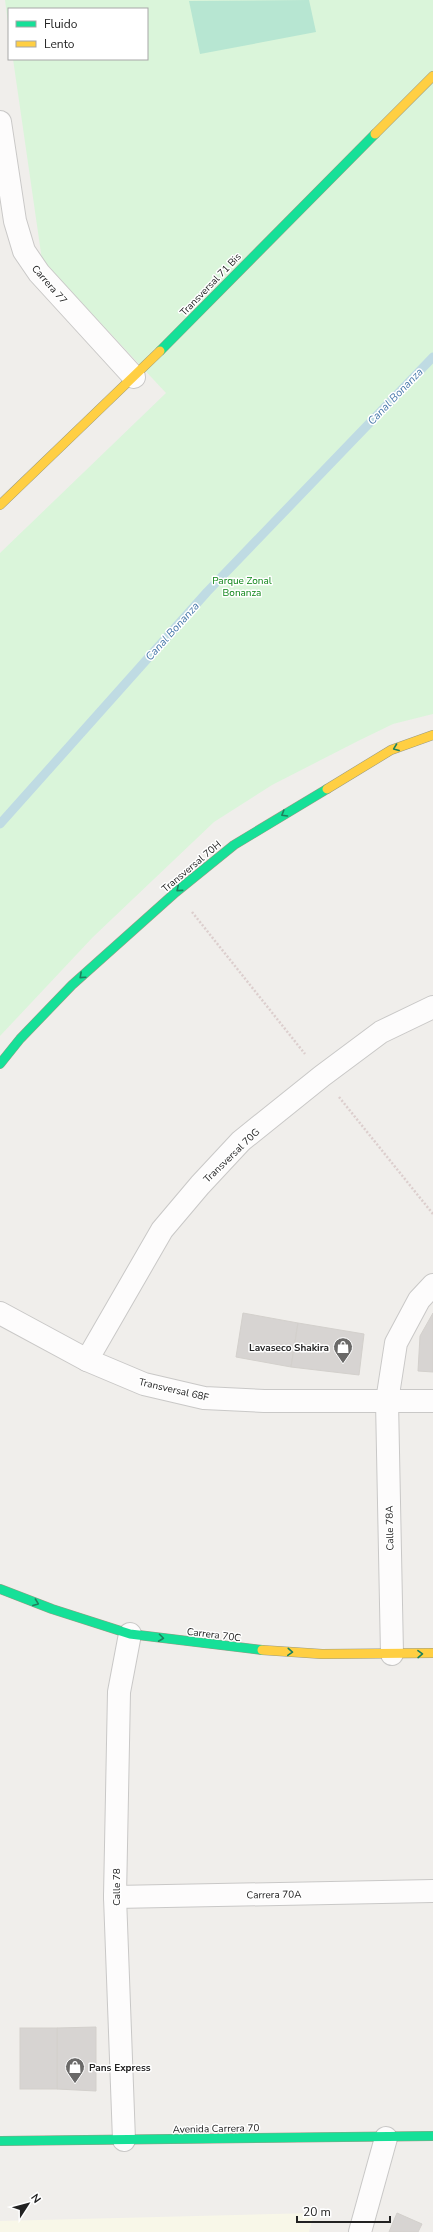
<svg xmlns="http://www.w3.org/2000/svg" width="433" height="2232" viewBox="0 0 433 2232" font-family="'Nunito Sans',sans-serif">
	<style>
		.education { fill: #f8f7e8 }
		.park { fill: #daf5da }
		.pitch { fill: #b7e6d2 }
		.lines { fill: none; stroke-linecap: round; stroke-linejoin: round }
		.stream { stroke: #bfdbe3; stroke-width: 9 }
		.building { fill: #d7d4d2; stroke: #d3d0cc }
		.street-casing { stroke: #c9c8c7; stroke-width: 24 }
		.fast-casing { stroke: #999a82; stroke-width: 10 }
		.slow-casing { stroke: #999a82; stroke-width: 10 }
		.path { stroke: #dccecd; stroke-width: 2.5; stroke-dasharray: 2 2; stroke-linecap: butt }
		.street { stroke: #fdfcfc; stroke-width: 22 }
		.fast { stroke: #16e098; stroke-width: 9 }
		.slow { stroke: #ffcf43; stroke-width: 9 }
		.oneway { stroke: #1c815d }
		.labels { text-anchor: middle; stroke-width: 3; stroke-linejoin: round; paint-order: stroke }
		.street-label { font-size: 10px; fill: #222; stroke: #fff }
		.park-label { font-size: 10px; fill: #0c8416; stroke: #fff }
		.poi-label { font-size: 10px; font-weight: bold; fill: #222; stroke: #fff; text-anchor: end }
		.water-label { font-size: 11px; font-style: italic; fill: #4a7aab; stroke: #fff }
	</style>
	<rect width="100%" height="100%" fill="#f0eeeb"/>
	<path class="education" d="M314,2213L309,2232H0V2221Z"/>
	<path class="park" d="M5,0H433V714L393,724L358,741L272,785L214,822L93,937L0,1036V553L166,393L42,260L13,59H147V9H9V31Z"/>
	<path class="pitch" d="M309,0L316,32L200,54L189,1Z"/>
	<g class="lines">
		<path class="stream" d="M0,824L207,592L433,357"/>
	</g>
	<g class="building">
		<path d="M243,1313L298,1323L291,1367L236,1357Z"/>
		<path d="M433,1313V1372L418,1371L420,1336Z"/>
		<path d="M298,1323L364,1334L359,1375L291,1367Z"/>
		<path d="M96,2027V2091L57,2089V2028Z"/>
		<rect x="20" y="2028" width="37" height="61"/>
		<path d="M397,2213L422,2224L418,2232H389Z"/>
	</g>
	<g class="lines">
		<defs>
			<g id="street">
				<path d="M0,122L15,221L24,251L39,273L134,377"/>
				<path d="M0,1313L87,1360L144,1384L204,1398L264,1401H433"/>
				<path d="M87,1360L162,1230L200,1185L241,1141L322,1076L381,1032L433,1007"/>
				<path d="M392,1654L387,1401L396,1343L419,1300L433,1285"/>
				<path d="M115,1897L433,1891"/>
				<path d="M124,2140L115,1897L119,1692L130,1634"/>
				<path d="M360,2232L386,2138"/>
			</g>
			<g id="fast">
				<path d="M160,351L375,134"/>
				<path d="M0,1064L20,1039L72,985L176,892L234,845L327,789"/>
				<path d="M0,1589L52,1609L130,1634L262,1650"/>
				<path d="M0,2141L433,2136"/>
			</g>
			<g id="slow">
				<path d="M375,134L433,76"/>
				<path d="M0,505L160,351"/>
				<path d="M327,789L391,750L433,735"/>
				<path d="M262,1650L322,1654L433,1653"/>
			</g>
		</defs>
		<use href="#street" class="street-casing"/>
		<use href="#fast" class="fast-casing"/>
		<use href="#slow" class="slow-casing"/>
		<g class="path">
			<path d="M192,912L305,1054"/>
			<path d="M339,1097L433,1214"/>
		</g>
		<use href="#street" class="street"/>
		<use href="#fast" class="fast"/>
		<use href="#slow" class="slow"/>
	</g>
	<defs><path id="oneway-chevron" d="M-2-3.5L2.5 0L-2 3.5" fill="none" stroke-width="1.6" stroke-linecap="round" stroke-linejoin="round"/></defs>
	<g class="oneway">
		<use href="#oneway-chevron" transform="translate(396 748) rotate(159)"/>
		<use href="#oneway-chevron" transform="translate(284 814) rotate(149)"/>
		<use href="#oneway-chevron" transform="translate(179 889) rotate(140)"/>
		<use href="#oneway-chevron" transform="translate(82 976) rotate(138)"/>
		<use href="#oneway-chevron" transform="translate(36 1603) rotate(21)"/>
		<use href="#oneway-chevron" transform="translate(161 1638) rotate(7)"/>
		<use href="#oneway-chevron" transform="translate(290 1652) rotate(4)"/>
		<use href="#oneway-chevron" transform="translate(420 1654) rotate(-1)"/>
	</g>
	<defs>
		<symbol id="shop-pin" viewBox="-11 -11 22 30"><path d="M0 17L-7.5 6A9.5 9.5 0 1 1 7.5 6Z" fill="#6a6968" stroke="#fff"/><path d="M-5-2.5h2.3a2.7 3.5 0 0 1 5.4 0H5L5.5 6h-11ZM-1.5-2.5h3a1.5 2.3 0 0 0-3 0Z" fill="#fff"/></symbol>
	</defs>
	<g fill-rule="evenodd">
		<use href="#shop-pin" x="332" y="1336" width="22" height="30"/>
		<use href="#shop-pin" x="64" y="2056" width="22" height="30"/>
	</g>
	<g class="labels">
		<g class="street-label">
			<text transform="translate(50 284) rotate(49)" y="4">Carrera 77</text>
			<text transform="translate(210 284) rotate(-46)" y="4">Transversal 71 Bis</text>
			<text transform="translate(191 866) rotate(-40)" y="4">Transversal 70H</text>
			<text transform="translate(231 1155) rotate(-44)" y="4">Transversal 70G</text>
			<text transform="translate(174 1389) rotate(13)" y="4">Transversal 68F</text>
			<text transform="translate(389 1528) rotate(-91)" y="4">Calle 78A</text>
			<text transform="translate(214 1634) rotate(7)" y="4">Carrera 70C</text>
			<text transform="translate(116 1887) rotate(-90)" y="4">Calle 78</text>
			<text transform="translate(274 1894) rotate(-1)" y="4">Carrera 70A</text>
			<text transform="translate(216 2128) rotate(-1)" y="4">Avenida Carrera 70</text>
		</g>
		<g class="park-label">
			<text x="242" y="584">Parque Zonal<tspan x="242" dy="12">Bonanza</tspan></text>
		</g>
		<g class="poi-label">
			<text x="329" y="1351">Lavaseco Shakira</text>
			<text x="89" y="2071" text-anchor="start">Pans Express</text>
		</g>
		<g class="water-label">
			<text transform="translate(395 396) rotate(-46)" y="4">Canal Bonanza</text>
			<text transform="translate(172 631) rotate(-48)" y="4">Canal Bonanza</text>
		</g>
	</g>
	<rect x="8" y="8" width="140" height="52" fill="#ffffff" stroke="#a7a7a7"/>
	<rect x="16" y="21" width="20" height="6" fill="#16e098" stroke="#a7a7a7"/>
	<text x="44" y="28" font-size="12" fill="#222222">Fluido</text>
	<rect x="16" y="41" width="20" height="6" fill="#ffcf43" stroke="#a7a7a7"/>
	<text x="44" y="48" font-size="12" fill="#222222">Lento</text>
	<g transform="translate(28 2204) rotate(54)" stroke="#ffffff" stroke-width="3" paint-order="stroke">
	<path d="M0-3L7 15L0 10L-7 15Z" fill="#222222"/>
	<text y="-6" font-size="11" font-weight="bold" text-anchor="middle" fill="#222222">N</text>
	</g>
	<path d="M297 2216v6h93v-6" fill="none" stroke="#222222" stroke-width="2"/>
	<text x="303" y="2216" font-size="12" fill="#222222" stroke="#ffffff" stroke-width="3" paint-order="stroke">20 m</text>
</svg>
